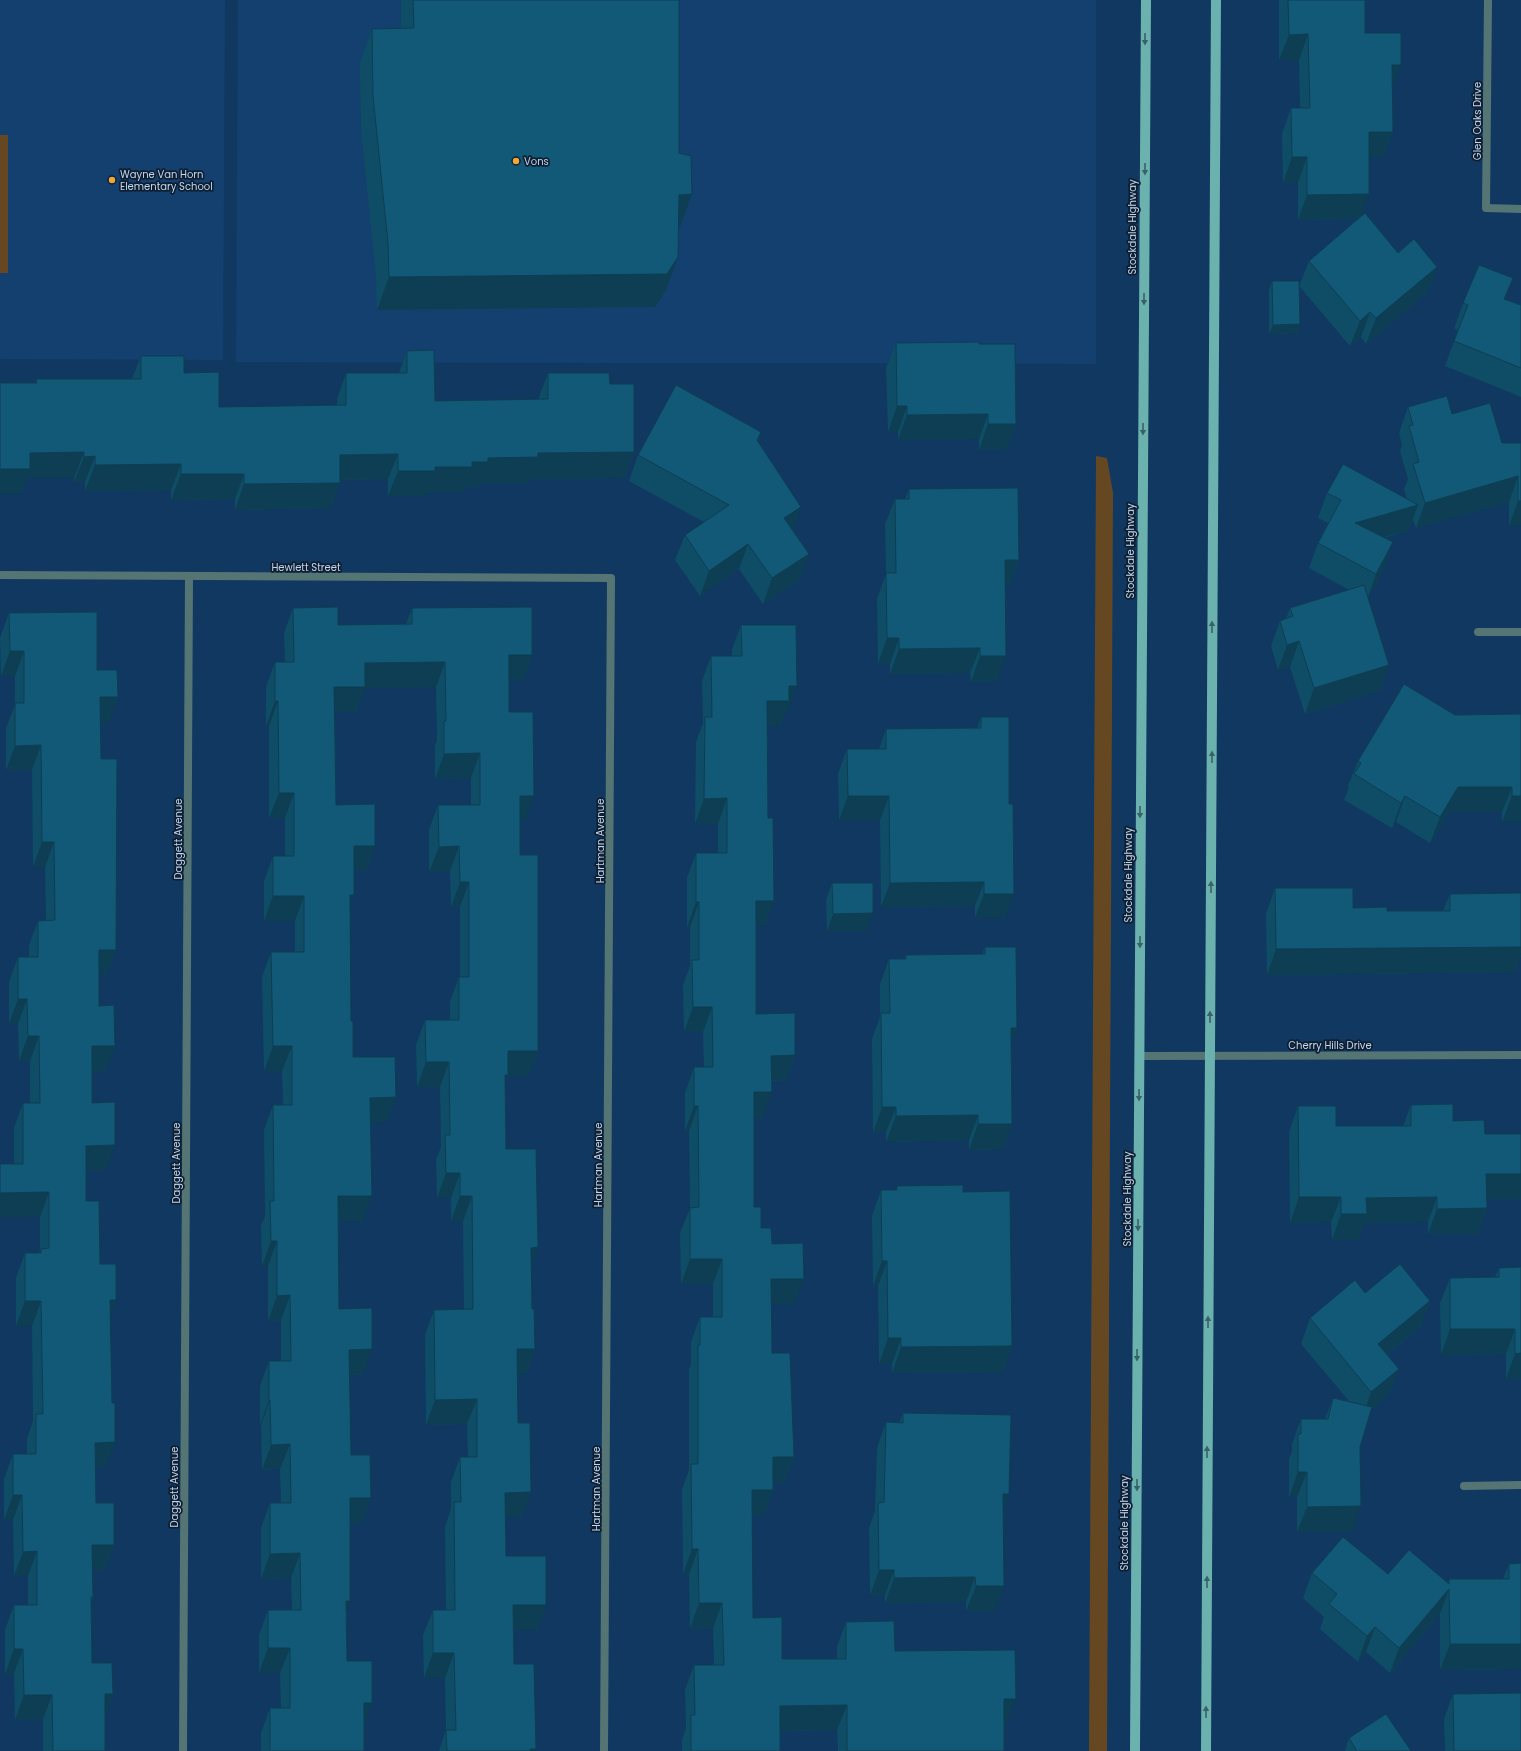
<svg xmlns="http://www.w3.org/2000/svg" width="1521" height="1751" viewBox="0 0 1521 1751" font-family="Poppins,sans-serif">
	<style>
		.built { fill: #13406f }
		.green { fill: #654821 }
		.lines { fill: none; stroke-linecap: round; stroke-linejoin: round }
		.minor { stroke: #547573; stroke-width: 8 }
		.primary { stroke: #6bb1ae; stroke-width: 10 }
		.wall { fill: #0f4d66 }
		.shaded-wall { fill: #0d3e53 }
		.building { fill: #125977; stroke: #0d3e53 }
		.oneway { fill: #386169 }
		.poi-dot { fill: #efa73d; stroke: #0f1f31; stroke-width: 1.5 }
		.labels { text-anchor: middle; stroke-width: 3.5; stroke-linejoin: round; paint-order: stroke }
		.street-label { font-size: 10px; fill: #c1d6ef; stroke: #0f1f31 }
		.poi-label { font-size: 10px; fill: #c1d6ef; stroke: #0f1f31; text-anchor: start }
	</style>
	<rect width="100%" height="100%" fill="#113860"/>
	<g class="built">
		<path d="M0,0H225L223,360L0,359Z"/>
		<path d="M238,0H1096V364L236,362Z"/>
	</g>
	<g class="green">
		<rect x="0" y="135" width="8" height="138"/>
		<path d="M1096,456L1107,458L1113,493L1107,1751H1089Z"/>
	</g>
	<g class="lines">
		<g class="minor">
			<path d="M1488,0L1486,208L1521,209"/>
			<path d="M0,575L611,578L604,1751"/>
			<path d="M1478,632H1521"/>
			<path d="M1140,1056L1521,1055"/>
			<path d="M1464,1486L1521,1485"/>
			<path d="M183,1751L189,576"/>
		</g>
		<g class="primary">
			<path d="M1135,1751L1146,0"/>
			<path d="M1206,1751L1216,0"/>
		</g>
	</g>
	<g class="wall">
		<path d="M401,0H679V153L692,194L680,227H678L666,290L655,307L377,310L376,277L361,129L360,62L372,29H401Z"/>
		<path d="M1279,0H1365V33L1392,90L1393,132L1383,157H1369L1361,216L1398,253L1437,267L1428,292L1366,344L1361,337L1350,346L1299,286L1300,324L1297,333L1269,334V290L1272,281L1299,286L1309,261L1357,219L1298,220V182L1283,183L1282,134L1291,108H1300L1299,60H1279Z"/>
		<path d="M1513,278L1505,299L1521,305V397L1445,366L1458,330L1454,329L1463,303Z"/>
		<path d="M896,343L979,344L1016,424L1007,449L979,450V439L898,440V432H888L886,368Z"/>
		<path d="M407,351L435,401L538,400L548,373L610,384L634,452L625,478L530,479L529,483H480L479,487H465L463,492H428L426,496H388V479L340,480V483L331,508L235,510V499L171,500V490L85,491V482H74V478H26L21,494L35,383L36,379H132L141,356L184,373L219,407L337,405V399L346,373H399Z"/>
		<path d="M1408,407L1452,414L1502,443H1521V526H1509V502L1416,528L1413,519L1409,530L1384,538L1393,542L1384,568L1368,598L1389,665L1380,690L1305,714L1290,667L1278,670L1271,646L1280,621L1286,619L1290,608L1349,590L1309,568L1318,543L1328,523L1318,518L1327,493L1407,499L1404,489L1408,479L1400,451L1402,445L1399,433Z"/>
		<path d="M761,432L758,441L793,530L809,554L799,580L763,604L739,569L700,596L675,560L685,535L704,522L629,481L638,455Z"/>
		<path d="M909,489L1019,560L1010,585H1005L997,681L971,682L970,673L890,674V664H878L877,599L886,574L885,524L895,499H905Z"/>
		<path d="M293,608L338,625L406,624L412,608L532,655L523,680H509V712L525,821H520V855L538,1051L529,1076H507L505,1082L506,1149L538,1247L531,1266L532,1309L535,1349L526,1374H517L518,1423L531,1492L522,1517H506V1556L546,1605L537,1630H513L514,1664L536,1749L535,1751H439L446,1730L445,1678H424L423,1635L433,1610H446L445,1527L451,1509V1482L460,1457H468L467,1424L426,1425L425,1335L434,1310L464,1309L463,1221H451V1198H437L436,1160L441,1147L440,1087H417L416,1045L425,1020H450V1002L459,977H460V907H451L450,871L429,872V830L438,805H471V778L435,779V746L437,740L436,687L365,688L356,712H335L336,805L375,846L366,871H354L350,907L351,1021L353,1057L396,1097L387,1122H371L363,1221H338L339,1309L363,1374L349,1375L351,1455L371,1498L362,1523H350L347,1612V1661L364,1725V1751H261V1733L270,1708H281L280,1673H259V1635L268,1610H292L291,1578L261,1579V1528L270,1503H281L280,1469L262,1470L261,1425H260V1386L269,1361H281V1320L268,1321V1266H262L261,1226L265,1216L264,1130L273,1105H283L282,1071H264L262,977L271,952H295V921H264V881L273,856H285V818H269V726H266V687L275,662H285L284,633Z"/>
		<path d="M9,613L97,670L109,722H100L101,759L116,950L107,975H99V1006L115,1046L106,1071H92V1103L106,1170H86V1201L100,1264L110,1317L106,1467H95L96,1503L114,1545L105,1570H93V1597L91,1603L92,1663L113,1694L105,1716V1751H43V1719L15,1720L14,1673L5,1674V1630L14,1605H28V1576H14L13,1520H4V1479L13,1454H27V1439L33,1421L32,1326H16V1278L25,1253H39L40,1250V1217H0V1164H14V1128L23,1103H30V1061H19L18,1024H9V982L18,957H29V945L38,921H46L45,867H33L32,770H6V728L15,705V676H1L0,638Z"/>
		<path d="M741,625L788,711H785L780,726H767L768,818L774,901L765,926H756V1014L795,1055L786,1080L772,1081L763,1117H754V1207L761,1228L772,1244L794,1304H771L772,1353L794,1457L784,1482H773V1490L764,1515H752L753,1618L782,1659H837V1647L846,1622L895,1651L1006,1724H1004V1751H838L837,1730L780,1731V1751H682V1740L686,1728L685,1690L694,1665H714L713,1628L690,1629L689,1574H683L682,1489L689,1470V1370L691,1364V1342L700,1317H713V1284H681L680,1233L690,1208L689,1131H685V1093L694,1067H704L703,1032H684L683,985L690,966V927H687V878L696,853H718V824H695L696,742L703,723L702,681L711,656H732V650Z"/>
		<path d="M1521,714V822H1502V812H1449L1430,843L1396,822L1392,828L1344,800L1349,787L1348,786L1358,761L1455,715Z"/>
		<path d="M981,717L1005,918H975V906L881,907L880,820H839L838,774L847,749H879L886,729L977,728Z"/>
		<path d="M832,883L867,931H827L826,900Z"/>
		<path d="M1275,888L1353,908L1387,911H1443L1450,894L1521,893V955L1515,972L1267,975L1266,914Z"/>
		<path d="M985,947L1011,1044L1012,1124L1003,1149L969,1150V1140L886,1142V1132L873,1133L872,1039L880,1017V984L889,959H904L906,955L982,954Z"/>
		<path d="M1411,1105L1453,1121L1485,1134H1521V1199H1487V1208L1478,1234H1428V1222L1364,1223L1358,1240H1332L1331,1222L1290,1223L1289,1132L1298,1106L1336,1126H1403Z"/>
		<path d="M897,1186L963,1192L1012,1346L1003,1372L892,1373V1364H879L878,1286H873L872,1216L881,1190H896Z"/>
		<path d="M1521,1267V1379H1506V1354L1441,1355L1440,1303L1450,1278L1495,1277L1499,1268Z"/>
		<path d="M1365,1293L1430,1301L1421,1326L1387,1355L1399,1369L1389,1394L1371,1410L1360,1447L1352,1532H1297V1497H1289V1460L1292,1451V1444L1301,1419H1325L1333,1398L1349,1401L1301,1344L1310,1318Z"/>
		<path d="M903,1413L1003,1510L995,1611H966V1602L885,1603V1595L870,1596L869,1528L875,1511L877,1448L886,1422L899,1423Z"/>
		<path d="M1521,1563V1669L1440,1670V1614L1390,1673L1366,1652L1358,1662L1320,1629L1324,1617L1303,1598L1312,1573L1388,1574L1448,1583L1449,1579H1503L1509,1564Z"/>
		<path d="M1453,1694L1521,1751H1445L1444,1719Z"/>
		<path d="M1349,1738L1411,1751H1345Z"/>
	</g>
	<g class="shaded-wall">
		<path d="M1308,34L1299,60H1279L1289,35Z"/>
		<path d="M1392,65H1401L1392,90Z"/>
		<path d="M1369,132H1393L1383,157L1359,158Z"/>
		<path d="M1292,157H1307L1298,182L1283,183Z"/>
		<path d="M692,194L680,227L667,229L679,195Z"/>
		<path d="M1369,194L1360,219L1298,220L1307,195Z"/>
		<path d="M678,257L666,290L655,307L377,310L389,277Z"/>
		<path d="M1437,267L1428,292L1366,344L1376,318Z"/>
		<path d="M1370,312L1361,337L1350,346L1360,321Z"/>
		<path d="M1300,324L1297,333L1269,334L1273,325Z"/>
		<path d="M897,406H907L898,432H888Z"/>
		<path d="M988,414L979,439L898,440L907,415Z"/>
		<path d="M988,424H1016L1007,449L979,450Z"/>
		<path d="M84,452L74,478H26L21,494H0V469L30,453Z"/>
		<path d="M634,452L625,478L530,479L529,483H480L479,487H465L463,492H428L426,496H388L398,471L472,462L488,458L538,453Z"/>
		<path d="M398,454L388,479L331,480L340,455Z"/>
		<path d="M95,456L85,482H74L84,457Z"/>
		<path d="M181,464L171,490L85,491L95,465Z"/>
		<path d="M181,474H244L235,499L171,500Z"/>
		<path d="M1518,476L1509,502L1416,528L1425,503Z"/>
		<path d="M340,483L331,508L235,510L244,484Z"/>
		<path d="M1518,501H1521V526H1509Z"/>
		<path d="M1418,505L1409,530L1346,548L1355,523Z"/>
		<path d="M801,507L792,532L784,518Z"/>
		<path d="M1393,542L1384,568L1367,600L1376,574Z"/>
		<path d="M748,544L739,569L700,596L709,571Z"/>
		<path d="M809,554L799,580L763,604L772,578Z"/>
		<path d="M1005,560H1019L1010,585L996,586Z"/>
		<path d="M887,638H899L890,664H878Z"/>
		<path d="M1299,641L1290,667L1278,670L1287,645Z"/>
		<path d="M980,648L970,673L890,674L899,649Z"/>
		<path d="M10,651H24L15,676H1Z"/>
		<path d="M509,655H532L523,680H500Z"/>
		<path d="M980,656H1006L997,681L971,682Z"/>
		<path d="M445,662L436,687L365,688L356,712H325L334,687L365,663Z"/>
		<path d="M1389,665L1380,690L1305,714L1314,688Z"/>
		<path d="M789,686H797L788,711H785L780,726L757,727L767,701Z"/>
		<path d="M100,697H118L109,722H91Z"/>
		<path d="M275,701H278L269,726H266Z"/>
		<path d="M41,745L32,770H6L15,746Z"/>
		<path d="M480,753L471,778L435,779L444,754Z"/>
		<path d="M1458,787H1512L1502,812H1449L1430,843L1440,817Z"/>
		<path d="M279,793H294L285,818H269Z"/>
		<path d="M520,796H534L525,821H510Z"/>
		<path d="M848,796H889L880,820H839Z"/>
		<path d="M1405,796L1396,822L1392,828L1401,803Z"/>
		<path d="M1512,796H1521V822H1502Z"/>
		<path d="M727,798L718,824H695L704,799Z"/>
		<path d="M42,842H54L45,867H33Z"/>
		<path d="M354,846H375L366,871H345Z"/>
		<path d="M459,846L450,871L429,872L439,847Z"/>
		<path d="M460,882H469L460,907H451Z"/>
		<path d="M984,882L975,906L881,907L890,883Z"/>
		<path d="M984,894H1014L1005,918H975Z"/>
		<path d="M350,895H354L345,920Z"/>
		<path d="M273,896H304L295,921H264Z"/>
		<path d="M756,901H774L765,926H746Z"/>
		<path d="M696,902H699L690,927H687Z"/>
		<path d="M873,913L867,931H827L833,914Z"/>
		<path d="M1521,947V955L1515,972L1267,975L1276,949Z"/>
		<path d="M99,950H116L107,975H90Z"/>
		<path d="M18,999H27L18,1024H9Z"/>
		<path d="M693,1007H712L703,1032H684Z"/>
		<path d="M1011,1028H1017L1008,1053Z"/>
		<path d="M28,1036H39L30,1061H19Z"/>
		<path d="M92,1046H115L106,1071H83Z"/>
		<path d="M273,1046H292L282,1071H264Z"/>
		<path d="M508,1051H538L529,1076H507L498,1100Z"/>
		<path d="M795,1055L786,1080L762,1081L771,1056Z"/>
		<path d="M426,1062H449L440,1087H417Z"/>
		<path d="M754,1092H772L763,1117H745Z"/>
		<path d="M396,1097L387,1122L361,1123L370,1098Z"/>
		<path d="M694,1106H698L689,1131H685Z"/>
		<path d="M882,1107H896L886,1132L873,1133Z"/>
		<path d="M978,1115L969,1140L886,1142L896,1116Z"/>
		<path d="M978,1124H1012L1003,1149L969,1150Z"/>
		<path d="M115,1145L106,1170H77L86,1146Z"/>
		<path d="M446,1173H460L451,1198H437Z"/>
		<path d="M1486,1174H1521V1199H1477Z"/>
		<path d="M49,1192L40,1217H0V1193Z"/>
		<path d="M338,1196H372L363,1221H329Z"/>
		<path d="M460,1196H472L463,1221H451Z"/>
		<path d="M1299,1197H1341L1331,1222L1290,1223Z"/>
		<path d="M1437,1197L1428,1222L1364,1223L1358,1240H1332L1341,1214L1366,1198Z"/>
		<path d="M1487,1208L1478,1234H1428L1437,1209Z"/>
		<path d="M271,1241H277L268,1266H262Z"/>
		<path d="M538,1247L529,1272L531,1248Z"/>
		<path d="M690,1259H722L713,1284H681Z"/>
		<path d="M882,1261H887L878,1286H873Z"/>
		<path d="M771,1279H804L794,1304H761Z"/>
		<path d="M290,1295L281,1320L268,1321L277,1296Z"/>
		<path d="M110,1300H116L107,1325Z"/>
		<path d="M25,1301H41L32,1326H16Z"/>
		<path d="M1430,1301L1421,1326L1369,1370L1378,1344Z"/>
		<path d="M1450,1329H1515L1506,1354L1441,1355Z"/>
		<path d="M888,1338H901L892,1364H879Z"/>
		<path d="M1012,1346L1003,1372L892,1373L901,1347Z"/>
		<path d="M372,1349L363,1374L340,1375L349,1350Z"/>
		<path d="M517,1349H535L526,1374H508Z"/>
		<path d="M1521,1353V1379H1506L1515,1354Z"/>
		<path d="M1399,1369L1389,1394L1362,1418L1371,1392Z"/>
		<path d="M477,1399L467,1424L426,1425L435,1400Z"/>
		<path d="M269,1400H270L261,1425H260Z"/>
		<path d="M115,1442L106,1467H86L95,1443Z"/>
		<path d="M290,1444L280,1469L262,1470L271,1445Z"/>
		<path d="M773,1457H794L784,1482H764Z"/>
		<path d="M1298,1472H1307L1297,1497H1289Z"/>
		<path d="M752,1490H773L764,1515H743Z"/>
		<path d="M531,1492L522,1517L496,1518L505,1493Z"/>
		<path d="M1003,1494H1009L1000,1519Z"/>
		<path d="M13,1495H22L13,1520H4Z"/>
		<path d="M350,1498H371L362,1523H340Z"/>
		<path d="M1361,1506L1352,1532H1297L1307,1507Z"/>
		<path d="M92,1545H114L105,1570H83Z"/>
		<path d="M692,1549H698L689,1574H683Z"/>
		<path d="M37,1551L28,1576H14L23,1552Z"/>
		<path d="M300,1553L291,1578L261,1579L270,1554Z"/>
		<path d="M879,1570H894L885,1595L870,1596Z"/>
		<path d="M975,1577L966,1602L885,1603L894,1578Z"/>
		<path d="M976,1586H1004L995,1611H966Z"/>
		<path d="M1449,1589L1440,1614L1390,1673L1399,1648Z"/>
		<path d="M346,1601H350L341,1626Z"/>
		<path d="M699,1603H722L713,1628L690,1629Z"/>
		<path d="M513,1605H546L537,1630H504Z"/>
		<path d="M1375,1627L1366,1652L1358,1662L1367,1636Z"/>
		<path d="M1450,1644H1521V1669L1440,1670Z"/>
		<path d="M268,1648H290L280,1673H259Z"/>
		<path d="M14,1649H23L14,1673L5,1674Z"/>
		<path d="M433,1653H454L445,1678H424Z"/>
		<path d="M105,1694H113L104,1719Z"/>
		<path d="M24,1695H52L43,1719L15,1720Z"/>
		<path d="M1004,1699H1016L1006,1724H995Z"/>
		<path d="M364,1703H372L363,1728Z"/>
		<path d="M847,1705L837,1730L771,1731L780,1706Z"/>
		<path d="M530,1749H536L535,1751H529Z"/>
	</g>
	<g class="building">
		<path d="M413,0H679V153L691,156L692,194L679,195L678,257L667,274L389,277L388,243L373,96L372,29L414,28Z"/>
		<path d="M1288,0H1365V33H1401V65H1392L1393,132H1369V194L1307,195V157H1292L1291,108H1310L1308,34L1289,35Z"/>
		<path d="M1365,213L1398,253L1414,239L1437,267L1376,318L1370,312L1360,321L1309,261Z"/>
		<path d="M1479,265L1513,278L1504,299L1521,305V368L1454,341L1468,305L1463,303Z"/>
		<path d="M1272,281H1299L1300,324L1273,325Z"/>
		<path d="M979,342V344H1015L1016,424H988V414L907,415V406H897L896,343Z"/>
		<path d="M434,350L435,401L548,399V373H609L610,384H634V452L538,453V457L488,458V462H472V467H435V471H398V454L340,455V483L244,484V474H181V464L95,465V456L84,457V452L30,453V469H0V383H37L36,379H141V356H184V373L219,372V407L346,405V373H407V351Z"/>
		<path d="M676,385L761,432L757,440L801,507L784,518L809,554L772,578L748,544L709,571L685,535L729,505L638,455Z"/>
		<path d="M1447,396L1452,414L1490,403L1502,443H1521V501H1518V476L1425,503L1413,464L1419,462L1409,426L1413,425L1408,407Z"/>
		<path d="M1343,464L1418,505L1355,523L1393,542L1376,574L1318,543L1341,500L1327,493Z"/>
		<path d="M1018,488L1019,560H1005L1006,656H980V648L899,649V638H887L886,573H896L895,499H909V489Z"/>
		<path d="M1364,585L1389,665L1314,688L1299,641L1287,645L1280,621L1293,616L1290,608Z"/>
		<path d="M338,607V625L412,624V608L532,607V655H509V712H533L534,796H520V855H538V1051H508V1075H505L506,1149H536L538,1247L531,1248L532,1309H534L535,1349H517L518,1423H530L531,1492L505,1493L506,1556H546V1605H513L514,1664H534L536,1749H530V1751H447L446,1730H456L454,1653H433V1610H455L454,1502H461L460,1457H477V1399L435,1400L434,1310L473,1309L472,1196H460V1173H446L445,1135H450L449,1062H426L425,1020H459V977H469V882H460L459,846L439,847L438,805H480V753L444,754V721H446L445,662L365,663V687H334L336,805L375,804V846H354V895H350L351,1021H353V1057H395L396,1097L370,1098L372,1196H338L339,1309L372,1308V1349L349,1350L351,1455H370L371,1498H350V1601H346L347,1661H372V1703H364V1751H270V1708H290V1648H268V1610H301L300,1553L270,1554V1503H291L290,1444L271,1445L270,1400H269V1361H291L290,1295L277,1296V1241H271L270,1201H274L273,1105H292V1046H273L271,952H304V896H273V856H294V793H279L278,701H275V662H294L293,608Z"/>
		<path d="M97,612V670H117L118,697H100L101,759H117L116,950H99V1006L114,1005L115,1046H92V1103L115,1102V1145L86,1146V1201H99L100,1264H116V1300H110L112,1403H115V1442L95,1443L96,1503H114V1545H92L93,1597H91L92,1663H112L113,1694H105V1751H53L52,1695H24L23,1649H14V1605H37V1551L23,1552L22,1495H13V1454H36V1414H43L41,1301H25V1253H41V1249L49,1248V1192L0,1193V1164H23V1103H40L39,1036H28L27,999H18V957H38V921L55,920L54,842H42L41,745L15,746V703H24V651H10L9,613Z"/>
		<path d="M741,625H796L797,686H789V701H767L768,818H773L774,901H756V1014L795,1013V1055L771,1056L772,1092H754V1207H761V1228H771L772,1244L803,1243L804,1279H771L772,1353H790L794,1457H773V1490H752L753,1618L782,1617V1659H846V1622L894,1621L895,1651L1015,1650L1016,1699H1004V1751H847V1705L780,1706V1751H691V1715H695L694,1665H724L722,1603H699L698,1549H692L691,1464H698V1345H700V1317H722V1259H690V1208L699,1207L698,1106H694V1067H713L712,1007H693L692,960H699V902H696V853H727V798L704,799L705,717H712L711,656H742Z"/>
		<path d="M1404,684L1455,715L1521,714V796H1512V787H1458L1440,817L1405,796L1401,803L1354,774L1361,763L1358,761Z"/>
		<path d="M981,717H1009V804H1013L1014,894H984V882L890,883L889,796H848L847,749H886V729L981,728Z"/>
		<path d="M832,883H873V913L833,914Z"/>
		<path d="M1275,888H1353V908L1387,907V911H1450V894L1521,893V947L1276,949Z"/>
		<path d="M985,947H1016L1017,1028H1011L1012,1124H978V1115L896,1116V1107H882L881,1013H890L889,959H906V955L985,954Z"/>
		<path d="M1453,1104V1121L1484,1120L1485,1134H1521V1174H1486L1487,1208L1437,1209V1197L1366,1198L1367,1214H1341V1197H1299L1298,1106H1336V1126H1411V1105Z"/>
		<path d="M963,1185V1192L1010,1191L1012,1346L901,1347V1338H888L887,1261H882L881,1190H897V1186Z"/>
		<path d="M1400,1264L1430,1301L1378,1344L1399,1369L1371,1392L1310,1318L1355,1280L1365,1293Z"/>
		<path d="M1521,1267V1353L1515,1354V1329H1450V1278L1499,1277V1268Z"/>
		<path d="M1333,1398L1372,1407L1360,1447L1361,1506L1307,1507V1472H1298V1434H1301V1419H1328Z"/>
		<path d="M903,1413L1011,1415L1009,1494H1003L1004,1586H976L975,1577L894,1578V1570H879L878,1503L884,1502L886,1422L903,1423Z"/>
		<path d="M1343,1537L1388,1574L1409,1550L1449,1584V1579H1509V1564L1521,1563V1644H1450L1449,1589L1399,1648L1375,1627L1367,1636L1329,1604L1337,1594L1312,1573Z"/>
		<path d="M1521,1693V1751H1454L1453,1694Z"/>
		<path d="M1386,1714L1411,1751H1357L1349,1738Z"/>
	</g>
	<defs><path id="oneway-solid" d="M-6-.8H1V-3.2L6.5 0L1 3.2V.8H-6Z"/></defs>
	<g class="oneway">
		<use href="#oneway-solid" transform="translate(1145 39) rotate(90)"/>
		<use href="#oneway-solid" transform="translate(1145 169) rotate(90)"/>
		<use href="#oneway-solid" transform="translate(1144 299) rotate(90)"/>
		<use href="#oneway-solid" transform="translate(1143 429) rotate(90)"/>
		<use href="#oneway-solid" transform="translate(1212 627) rotate(-90)"/>
		<use href="#oneway-solid" transform="translate(1212 757) rotate(-90)"/>
		<use href="#oneway-solid" transform="translate(1140 812) rotate(90)"/>
		<use href="#oneway-solid" transform="translate(1211 887) rotate(-90)"/>
		<use href="#oneway-solid" transform="translate(1140 942) rotate(90)"/>
		<use href="#oneway-solid" transform="translate(1210 1017) rotate(-90)"/>
		<use href="#oneway-solid" transform="translate(1139 1095) rotate(90)"/>
		<use href="#oneway-solid" transform="translate(1138 1225) rotate(90)"/>
		<use href="#oneway-solid" transform="translate(1208 1322) rotate(-90)"/>
		<use href="#oneway-solid" transform="translate(1137 1355) rotate(90)"/>
		<use href="#oneway-solid" transform="translate(1207 1452) rotate(-90)"/>
		<use href="#oneway-solid" transform="translate(1137 1485) rotate(90)"/>
		<use href="#oneway-solid" transform="translate(1207 1582) rotate(-90)"/>
		<use href="#oneway-solid" transform="translate(1206 1712) rotate(-90)"/>
	</g>
	<g class="poi-dot">
		<circle cx="516" cy="161" r="4"/>
		<circle cx="112" cy="180" r="4"/>
	</g>
	<g class="labels">
		<g class="street-label">
			<text transform="translate(1477 121) rotate(-90)" y="4">Glen Oaks Drive</text>
			<text transform="translate(1132 227) rotate(-90)" y="4">Stockdale Highway</text>
			<text transform="translate(1130 551) rotate(-90)" y="4">Stockdale Highway</text>
			<text x="306" y="571">Hewlett Street</text>
			<text transform="translate(178 839) rotate(-90)" y="4">Daggett Avenue</text>
			<text transform="translate(600 841) rotate(-90)" y="4">Hartman Avenue</text>
			<text transform="translate(1128 875) rotate(-90)" y="4">Stockdale Highway</text>
			<text x="1330" y="1049">Cherry Hills Drive</text>
			<text transform="translate(176 1163) rotate(-90)" y="4">Daggett Avenue</text>
			<text transform="translate(598 1165) rotate(-90)" y="4">Hartman Avenue</text>
			<text transform="translate(1127 1199) rotate(-90)" y="4">Stockdale Highway</text>
			<text transform="translate(174 1487) rotate(-90)" y="4">Daggett Avenue</text>
			<text transform="translate(596 1489) rotate(-90)" y="4">Hartman Avenue</text>
			<text transform="translate(1124 1523) rotate(-90)" y="4">Stockdale Highway</text>
		</g>
		<g class="poi-label">
			<text x="524" y="165">Vons</text>
			<text x="120" y="178">Wayne Van Horn<tspan x="120" dy="12">Elementary School</tspan></text>
		</g>
	</g>
</svg>
